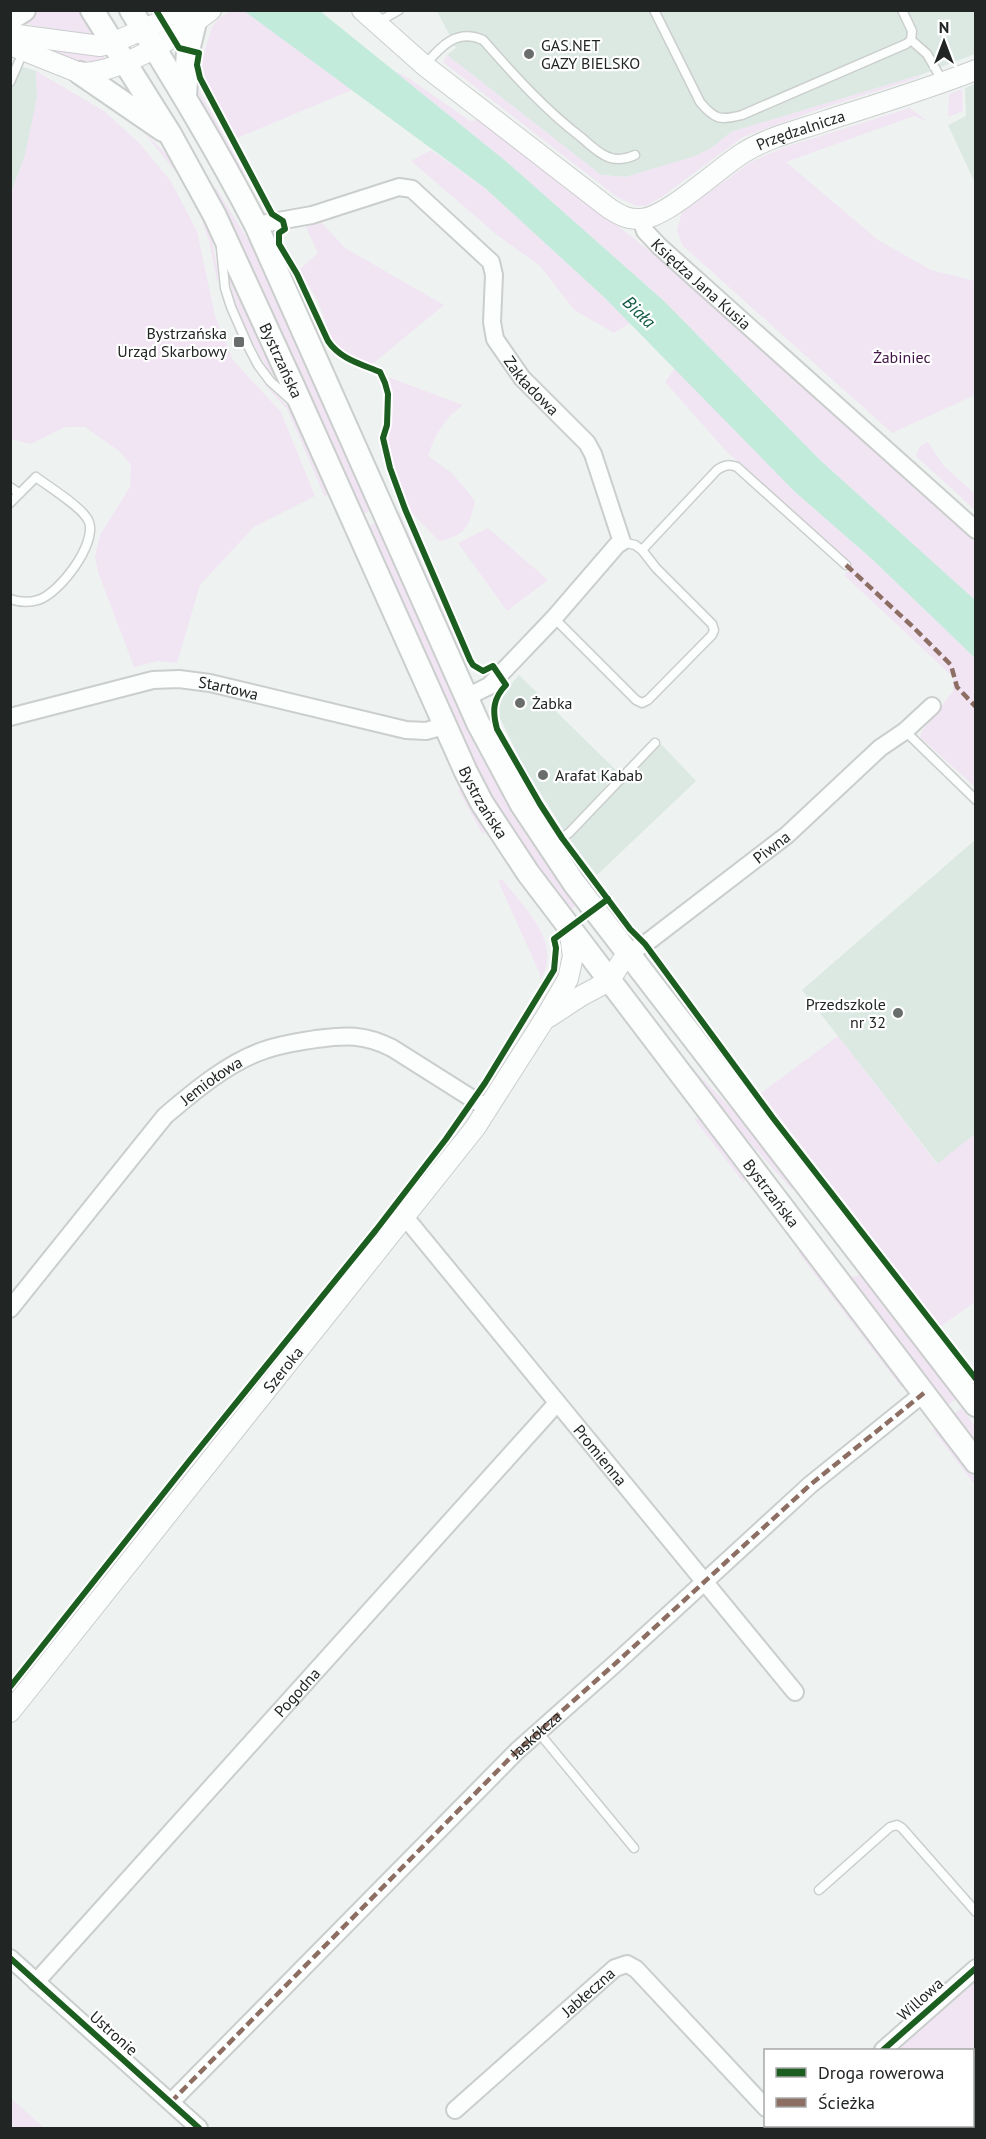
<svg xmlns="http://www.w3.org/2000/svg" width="986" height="2139" viewBox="0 0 986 2139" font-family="'PT Sans',sans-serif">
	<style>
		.built { fill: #dce9e3 }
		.green { fill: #f1e4f3 }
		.water { fill: #c2ebdb }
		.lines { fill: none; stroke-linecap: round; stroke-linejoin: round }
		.service-casing { stroke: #cacecc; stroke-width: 11 }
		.minor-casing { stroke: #cacecc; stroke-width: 20 }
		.tertiary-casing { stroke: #cacecc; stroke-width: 22 }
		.secondary-casing { stroke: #cacecc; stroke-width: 26 }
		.service { stroke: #fcfdfd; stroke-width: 8 }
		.minor { stroke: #fcfdfd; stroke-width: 16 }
		.tertiary { stroke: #fcfdfd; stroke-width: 20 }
		.secondary { stroke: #fcfdfd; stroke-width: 22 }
		.quiet { stroke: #8d6e63; stroke-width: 4.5; stroke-dasharray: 9 4.5; stroke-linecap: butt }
		.cycleway-casing { stroke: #fff; stroke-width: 10 }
		.cycleway { stroke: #1b5e20; stroke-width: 6 }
		.poi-dot { fill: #696d6b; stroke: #fff; stroke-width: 2 }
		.labels { text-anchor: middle; stroke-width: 4.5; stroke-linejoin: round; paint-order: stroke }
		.poi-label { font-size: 16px; fill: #212523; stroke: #fff; text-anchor: start }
		.street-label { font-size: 16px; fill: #212523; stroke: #fff }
		.park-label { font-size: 16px; fill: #411545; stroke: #fff }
		.water-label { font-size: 18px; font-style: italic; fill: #115a45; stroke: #fff }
	</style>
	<rect width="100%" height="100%" fill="#eef3f1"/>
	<g class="built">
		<path d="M923,10L924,12L927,10L975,11V54L920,75L731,132L713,147L696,156L626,177L601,175L447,55L456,48L437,11Z"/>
		<path d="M11,63L36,71L37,98L25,156L11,193Z"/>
		<path d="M975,84V183L948,125L966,116L965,88Z"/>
		<path d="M519,675L618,772L565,832L524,767L500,718L499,707L501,696Z"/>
		<path d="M661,744L696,781L597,875L571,841V837Z"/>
		<path d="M975,840V1134L938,1164L802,990Z"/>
	</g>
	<g class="green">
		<path d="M38,11H80L95,35L94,36L25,24V21Z"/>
		<path d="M230,11H244L352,90L237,138L202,73L203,56L212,27L218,19Z"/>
		<path d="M50,49L103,55L105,58L103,60C83,65 68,57 50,49Z"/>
		<path d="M447,55L601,175L626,177L696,156L713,147L731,132L920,75L918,78L817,110L743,137L663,196L646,206H637L617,197L443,62Z"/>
		<path d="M393,70L410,79L470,121L479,120C557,179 635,237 709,300C800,379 885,463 975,542V600L820,460L664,301L508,163Z"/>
		<path d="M36,71L104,111L140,144L170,180L197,231L215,316L233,360L281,412L315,496L254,527L200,585L177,663L158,661L134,667L98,572L95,557L100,535L130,487L131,465L119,451L85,427H65L31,444L11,439V193L25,155L37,98Z"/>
		<path d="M194,82L246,176L243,178L203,106Z"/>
		<path d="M962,89L963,111L948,117L949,94Z"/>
		<path d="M910,108L927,121L914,116L786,162L878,240L931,270L975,281V395L892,433L682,245L677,230L682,212L751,162L782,148Z"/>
		<path d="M142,130L172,160L182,174L210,231L220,280L217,281L209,241L201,218L179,176Z"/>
		<path d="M431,150L485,188L605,298L630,323L614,333L574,310L540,266L497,235L411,161Z"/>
		<path d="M216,188L255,251L370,511L361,515L263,292L214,189Z"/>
		<path d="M321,222L345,248L444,305L370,366L346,354L333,343L318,301L299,270L318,253L306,227Z"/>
		<path d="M230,275L275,373V375L273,376L270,373C259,357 226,293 230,275Z"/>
		<path d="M675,368L794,491L873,560L975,658V787L920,737L922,731L953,691V677L844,575L849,570L848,563L726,451L665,382Z"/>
		<path d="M385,376L463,405C445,418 435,434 428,456L452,473L475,501C469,526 466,536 439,541L409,510L393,468L386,440L389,428L390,397Z"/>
		<path d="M266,384L288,406L328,494L325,497L287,409L265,385Z"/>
		<path d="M928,442L943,465L975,494V510L916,456L919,447Z"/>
		<path d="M399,512L466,663L467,669L462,664L394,515Z"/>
		<path d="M375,523L477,750L526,835L577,905L569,911L518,840L490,793L470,756L367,527Z"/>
		<path d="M488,528L548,580L507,611L458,543Z"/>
		<path d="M461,789L464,790L486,829L483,835L458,790Z"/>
		<path d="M502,879C524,907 564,944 540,980V974L498,881Z"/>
		<path d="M838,1036L937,1164L975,1134V1302L941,1326L761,1093Z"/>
		<path d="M678,1053L738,1116L793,1188L792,1190L728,1118Z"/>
		<path d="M700,1118L746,1178L744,1183L694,1119Z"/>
		<path d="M797,1251L804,1253L902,1383V1388Z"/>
		<path d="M860,1275L956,1399L947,1406L850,1277Z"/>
		<path d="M962,1408L975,1426V1442L954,1414Z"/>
		<path d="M937,1427L975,1478V1485L933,1430Z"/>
		<path d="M975,1982V2117L972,2115V2050H903L900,2048Z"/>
		<path d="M11,2098L44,2128H11Z"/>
	</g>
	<path class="water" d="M244,11H320L508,163L664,301L820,460L975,600V658L873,560L794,491L605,298L485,188Z"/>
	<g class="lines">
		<defs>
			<g id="service">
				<path d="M654,10L700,102C714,119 720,121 742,115L906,44L911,40L912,31L902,10"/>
				<path d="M376,23L399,10"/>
				<path d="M911,40L927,54L943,82"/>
				<path d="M425,65C440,47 457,28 483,40C514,75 544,109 582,138C589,144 596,151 604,155C614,161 626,159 635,155"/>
				<path d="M10,82L24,50"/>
				<path d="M221,248L225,288L231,307L249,348L258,365L270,381L291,400"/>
				<path d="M10,487L19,493"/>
				<path d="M10,503L36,477C49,487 84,508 89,522C97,544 59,594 38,600C29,603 19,602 10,599"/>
				<path d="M642,550L717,470C724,465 729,464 737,467L846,565"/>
				<path d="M554,618L636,700L642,703L648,700L712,635L714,630L712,624L656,568L642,550L635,545L622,542"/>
				<path d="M905,731L976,800"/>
				<path d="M551,846L569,833L655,743"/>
				<path d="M539,1733L634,1848"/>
				<path d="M819,1890L890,1827L897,1825L902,1828L976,1912"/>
			</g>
			<g id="minor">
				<path id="s1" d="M641,219L645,231L659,246L976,530"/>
				<path id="s2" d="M256,225L312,215L399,187L412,189L491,262L494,275L492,322L495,339L522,378L587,443L593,454L622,542L617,545L554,618L489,686L467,697"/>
				<path id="s3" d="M10,717L153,680L179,679L210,683L406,730L426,731L444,726"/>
				<path id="s4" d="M628,952L645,944L787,835L880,748L905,731L932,706"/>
				<path id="s5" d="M405,1217L795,1692"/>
				<path id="s6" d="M10,1309L165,1116C193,1092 230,1061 265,1050C282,1044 299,1042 316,1039C346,1035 364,1034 392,1048L487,1108"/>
				<path d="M10,1958L199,2128"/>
				<path id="s7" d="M36,1982L557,1403"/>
				<path d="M883,2050L976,1968"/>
				<path d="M171,2102L517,1751L617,1662L810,1485L924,1393"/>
				<path id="s8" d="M455,2110L615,1968L627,1964L636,1969L766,2108"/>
				<path d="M782,2126L784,2128"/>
				<path d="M796,2128L800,2126"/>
			</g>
			<g id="tertiary">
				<path id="s9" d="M362,10L425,66L610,209C620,215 628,220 640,219C667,218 717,169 743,153C768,137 800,130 828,120C878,104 927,89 976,70"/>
				<path d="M10,34L100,46L112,43L188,10"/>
				<path d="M10,45L80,73C123,73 177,36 211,10"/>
				<path d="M549,1017L581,996L609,981L628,952"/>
				<path id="s10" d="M10,1712L475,1128L544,1020L568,979L573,956L569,928"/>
			</g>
			<g id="secondary">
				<path id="s11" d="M92,10L170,134L215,216L294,388L466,772L482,803L528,873L976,1462"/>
				<path d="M131,10C175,81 218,151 256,225L478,723L522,805L574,883L976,1405"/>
				<path d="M10,19L24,10"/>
				<path d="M80,73L163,130"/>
				<path d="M185,96L188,51L195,22"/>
			</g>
		</defs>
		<use href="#service" class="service-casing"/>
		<use href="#minor" class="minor-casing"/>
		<use href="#tertiary" class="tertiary-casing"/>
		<use href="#secondary" class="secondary-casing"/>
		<use href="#service" class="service"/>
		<use href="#minor" class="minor"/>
		<use href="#tertiary" class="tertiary"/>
		<use href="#secondary" class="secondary"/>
		<g class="quiet">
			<path d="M846,565L912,626L951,665L957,687L976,707"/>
			<path id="s12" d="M171,2102L517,1751L617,1662L810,1485L924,1393"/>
		</g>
		<defs>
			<g id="cycleway">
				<path d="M156,10L179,48L199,53L197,65L200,78L272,214L283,221L285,229L279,233V244L297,274L328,341C340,359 361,364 380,372L385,383L388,394L387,425L383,438L390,468L405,509L470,660L473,665L483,671L493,666L506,685C493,698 492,711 497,729L540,804L562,838L630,929L645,944L773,1118L976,1379"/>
				<path d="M10,1687L190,1460L376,1230L446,1139L485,1083L554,970L556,948L554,939L608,899"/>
				<path d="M10,1958L199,2128"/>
				<path d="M883,2050L976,1968"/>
			</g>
		</defs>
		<use href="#cycleway" class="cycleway-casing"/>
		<use href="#cycleway" class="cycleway"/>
	</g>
	<g class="poi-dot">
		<circle cx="529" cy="54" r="6"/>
		<rect x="233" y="336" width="12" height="12" rx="3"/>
		<circle cx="520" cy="703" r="6"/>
		<circle cx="543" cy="775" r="6"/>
		<circle cx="898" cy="1013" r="6"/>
	</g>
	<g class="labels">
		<g class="poi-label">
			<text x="541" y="51">GAS.NET<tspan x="541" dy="18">GAZY BIELSKO</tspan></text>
			<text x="227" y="339" text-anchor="end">Bystrzańska<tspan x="227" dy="18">Urząd Skarbowy</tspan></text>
			<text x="532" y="709">Żabka</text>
			<text x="555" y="781">Arafat Kabab</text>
			<text x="886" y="1010" text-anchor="end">Przedszkole<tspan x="886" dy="18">nr 32</tspan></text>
		</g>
		<g class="street-label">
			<text dy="6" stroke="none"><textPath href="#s9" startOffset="536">Przędzalnicza</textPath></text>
			<text dy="6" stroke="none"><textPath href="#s1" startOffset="90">Księdza Jana Kusia</textPath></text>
			<text dy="6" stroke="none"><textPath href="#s11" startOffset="399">Bystrzańska</textPath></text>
			<text dy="6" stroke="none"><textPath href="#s2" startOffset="406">Zakładowa</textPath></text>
			<text dy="6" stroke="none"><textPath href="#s3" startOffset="224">Startowa</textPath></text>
			<text dy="6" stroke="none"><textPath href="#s11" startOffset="885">Bystrzańska</textPath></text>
			<text dy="6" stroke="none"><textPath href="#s4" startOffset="178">Piwna</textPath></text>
			<text dy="6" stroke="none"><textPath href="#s6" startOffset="306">Jemiołowa</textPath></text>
			<text dy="6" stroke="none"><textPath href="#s11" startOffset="1371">Bystrzańska</textPath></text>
			<text dy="6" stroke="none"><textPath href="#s10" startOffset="438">Szeroka</textPath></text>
			<text dy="6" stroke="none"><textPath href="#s5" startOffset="308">Promienna</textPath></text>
			<text dy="6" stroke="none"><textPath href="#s7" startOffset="390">Pogodna</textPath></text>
			<text dy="6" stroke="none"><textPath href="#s12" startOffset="518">Jaskółcza</textPath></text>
			<text dy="6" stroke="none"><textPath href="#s8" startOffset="178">Jabłeczna</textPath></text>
			<text transform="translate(920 1999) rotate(-42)" y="6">Willowa</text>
			<text transform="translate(114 2033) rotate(42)" y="6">Ustronie</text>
		</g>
		<g class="park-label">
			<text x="902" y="363">Żabiniec</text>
		</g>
		<g class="water-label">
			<text transform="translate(639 312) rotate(44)" y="6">Biała</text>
		</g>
	</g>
	<rect width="986" height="2139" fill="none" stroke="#212523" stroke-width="24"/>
	<rect x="764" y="2049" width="210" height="78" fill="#ffffff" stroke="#a6a8a7" stroke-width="1.5"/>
	<rect x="776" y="2068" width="30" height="9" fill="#1b5e20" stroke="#a6a8a7" stroke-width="1.5"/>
	<text x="818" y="2079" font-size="18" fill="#212523">Droga rowerowa</text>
	<rect x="776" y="2098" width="30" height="9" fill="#8d6e63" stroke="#a6a8a7" stroke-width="1.5"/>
	<text x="818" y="2109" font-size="18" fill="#212523">Ścieżka</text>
	<g transform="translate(944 42)" stroke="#ffffff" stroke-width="4.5" paint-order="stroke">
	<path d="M0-4.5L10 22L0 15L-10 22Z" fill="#212523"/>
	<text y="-9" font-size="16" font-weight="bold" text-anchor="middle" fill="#212523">N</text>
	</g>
</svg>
